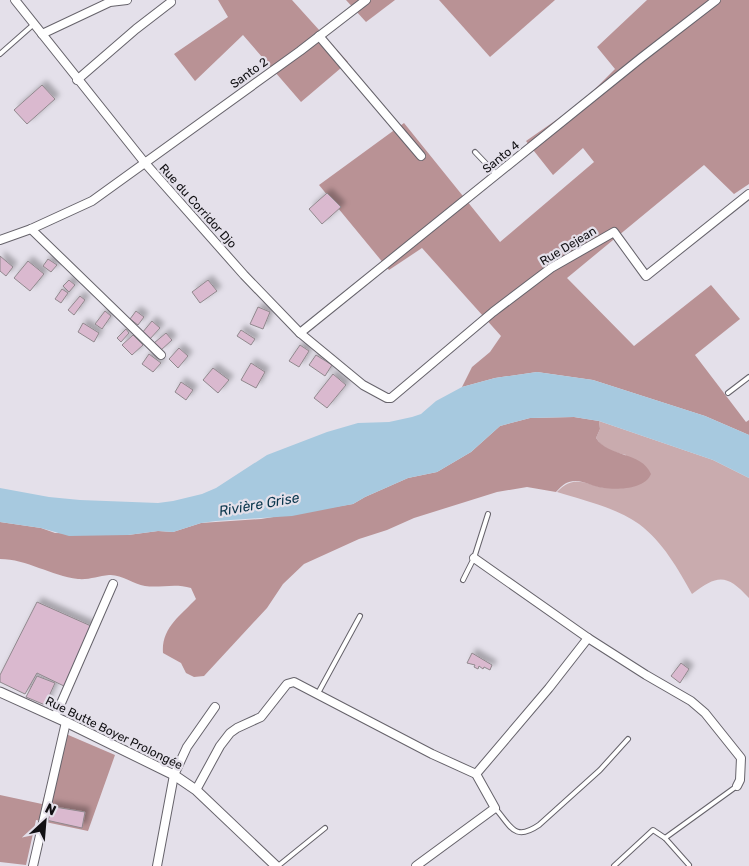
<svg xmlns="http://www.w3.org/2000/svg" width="749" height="866" viewBox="0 0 749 866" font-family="Rubik,sans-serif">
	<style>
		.green { fill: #c9abae }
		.forest { fill: #b99295 }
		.water { fill: #a7c9df }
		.building { fill: #dab9cf; stroke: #90888d; filter: url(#shadow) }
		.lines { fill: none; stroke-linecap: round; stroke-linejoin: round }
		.service-casing { stroke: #66636b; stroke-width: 6 }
		.minor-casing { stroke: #66636b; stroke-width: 10 }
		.tertiary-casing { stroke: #66636b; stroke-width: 11 }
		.service { stroke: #fff; stroke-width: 4 }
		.minor { stroke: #fff; stroke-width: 8 }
		.tertiary { stroke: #fff; stroke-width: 9 }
		.labels { text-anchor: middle; stroke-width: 4.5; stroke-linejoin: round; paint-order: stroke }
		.street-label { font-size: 12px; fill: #111013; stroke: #e4e0ea }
		.water-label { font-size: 14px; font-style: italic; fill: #09354c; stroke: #e4e0ea }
	</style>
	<defs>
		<filter id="shadow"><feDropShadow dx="4.5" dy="-4.5" stdDeviation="2.5" flood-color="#0004"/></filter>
	</defs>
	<rect width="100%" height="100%" fill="#e4e0ea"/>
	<path class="green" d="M599,421L713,460L749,478V598C727,574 718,574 692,594C678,569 663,542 639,524C617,508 583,500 557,492C572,475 585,483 604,488L626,455C614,452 604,450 596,438L600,429Z"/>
	<g class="forest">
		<path d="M218,0H292L348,62L301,102L243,35L195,81L174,54L228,17Z"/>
		<path d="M346,0H395L366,22Z"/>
		<path d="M439,0H555L490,57Z"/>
		<path d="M647,0H749V184L734,194L704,165L567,278L634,346L711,285L740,319L695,355L746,422L749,420V435L705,416L593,380L537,372L495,378L462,387L472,367L490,352L501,336L422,248L389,270L319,185L404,123L500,242L594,162L583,148L553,175L526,141L582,102L615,69L597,47Z"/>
		<path d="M574,417L599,421L600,429L596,438C609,458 641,451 651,474C645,489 618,490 604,488C592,487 581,478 569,482C563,484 560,488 556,492L527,487L497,492L414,518L387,530L359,539L304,564L283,584L267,608L204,676L194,677L186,673L181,663L163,653C161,628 181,615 196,599L191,588C175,583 161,588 145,586C133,584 121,574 109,575C98,576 89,580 78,579C51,576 27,559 0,559V522L41,528L55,533L128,535L158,531L173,532L201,523L261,519L353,504L365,497L408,478L437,472L471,452L500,426L530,418Z"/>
		<path d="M66,734L115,755L88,831L36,820L26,865L0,862V795L42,804L49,778Z"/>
	</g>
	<path class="water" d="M537,372L593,380L705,416L749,435V478L713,460L599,421L574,417L530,418L500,426L471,452L437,472L408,478L365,497L353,504L292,516L216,521L201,523L173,532L158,531L128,535L69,536L41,528L0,522V488L49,497L80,500L158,503L173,501L202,494L216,488L267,455L327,432L358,423L389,422L412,417L421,414L436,401L462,387L495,378Z"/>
	<g class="building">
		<path d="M42,85L55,99L27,124L14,110Z"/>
		<path d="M327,193L341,207L322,224L309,209Z"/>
		<path d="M0,256L13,267L6,276L0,271Z"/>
		<path d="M48,259L57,265L51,272L43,266Z"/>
		<path d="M28,261L44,274L30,291L14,278Z"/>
		<path d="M69,280L75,285L69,292L63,286Z"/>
		<path d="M208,280L217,291L200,303L192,292Z"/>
		<path d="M62,289L68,293L61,303L55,299Z"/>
		<path d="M80,296L85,300L74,315L68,310Z"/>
		<path d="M258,307L270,312L263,329L250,324Z"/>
		<path d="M105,311L111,316L102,329L95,324Z"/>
		<path d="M136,311L144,317L138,325L130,319Z"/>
		<path d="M152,321L160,328L149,340L142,333Z"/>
		<path d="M83,323L99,333L94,342L78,332Z"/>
		<path d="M126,329L129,333L121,342L117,338Z"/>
		<path d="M241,330L255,339L251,345L237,336Z"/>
		<path d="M166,333L172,340L160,351L154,343Z"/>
		<path d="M133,335L143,345L132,355L122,345Z"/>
		<path d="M300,345L309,351L299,367L289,361Z"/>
		<path d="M179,348L188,356L178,368L169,359Z"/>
		<path d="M149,354L161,363L153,372L142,364Z"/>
		<path d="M316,355L332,365L325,376L309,365Z"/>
		<path d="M251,363L265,372L256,388L241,380Z"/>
		<path d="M213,368L229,380L218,393L203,380Z"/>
		<path d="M333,374L346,385L327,408L314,398Z"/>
		<path d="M181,382L193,390L186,400L175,392Z"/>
		<path d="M37,602L91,626L66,687L37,673L25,694L0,682V675Z"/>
		<path d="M472,653L492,665L490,670L484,667L483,669L479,666L478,669L474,667L475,665L467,663Z"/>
		<path d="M681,663L689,669L680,683L671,676Z"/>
		<path d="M37,676L55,683L45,705L26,697Z"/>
		<path d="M49,806L85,812L82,828L46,820Z"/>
	</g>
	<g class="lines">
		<defs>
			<g id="service">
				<path d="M0,54L34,24"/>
				<path d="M475,152L496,174"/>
				<path d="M728,393L749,377"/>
				<path d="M463,580L474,558L488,514"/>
				<path d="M317,695L360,616"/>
				<path d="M495,808C511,826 514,842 539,825L600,770L628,739"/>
				<path d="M665,838L737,786"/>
				<path d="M278,866L325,828"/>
				<path d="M614,866L653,830L665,838L689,865"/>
			</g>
			<g id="minor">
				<path d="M15,0L145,163L244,275L300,333L363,385L387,398H391L493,312L551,268L614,232L646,276L749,194"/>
				<path d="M42,34L110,2L127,0"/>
				<path d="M319,36L421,156"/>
				<path d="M77,80L136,29L171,2"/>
				<path d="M31,229L161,355"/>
				<path d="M0,240L31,229L92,201L300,51L366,0"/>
				<path d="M300,333L641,58L716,0"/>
				<path d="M474,558L588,638L646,675L691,701L705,713L741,758L740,780L737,786"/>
				<path d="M55,717L113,584"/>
				<path d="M476,774L549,688L588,638"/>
				<path d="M196,790L220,746L230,733L237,728L261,717L287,684L294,682L432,754L476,774L495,808L416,866"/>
				<path d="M33,866L66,722"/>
				<path d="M157,866L174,775L187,747L215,707"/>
			</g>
			<path id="tertiary" d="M0,692L66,722L174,775L196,790L276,866"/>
		</defs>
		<use href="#service" class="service-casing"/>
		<use href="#minor" class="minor-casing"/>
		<use href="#tertiary" class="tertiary-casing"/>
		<use href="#service" class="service"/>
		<use href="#minor" class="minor"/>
		<use href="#tertiary" class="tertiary"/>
	</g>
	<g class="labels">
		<g class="street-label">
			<text transform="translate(249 73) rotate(-36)" y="4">Santo 2</text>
			<text transform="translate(501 157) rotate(-39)" y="4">Santo 4</text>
			<text transform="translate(198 206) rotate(48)" y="4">Rue du Corridor Djo</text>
			<text transform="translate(568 246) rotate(-31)" y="4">Rue Dejean</text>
			<text transform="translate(114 733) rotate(26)" y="4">Rue Butte Boyer Prolongée</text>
		</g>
		<g class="water-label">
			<text transform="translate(259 504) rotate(-10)" y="5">Rivière Grise</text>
		</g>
	</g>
	<g transform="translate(45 821) rotate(26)" stroke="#e4e0ea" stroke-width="4" paint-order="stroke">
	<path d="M0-4L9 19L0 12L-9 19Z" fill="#111013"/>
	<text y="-8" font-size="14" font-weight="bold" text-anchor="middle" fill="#111013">N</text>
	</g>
</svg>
